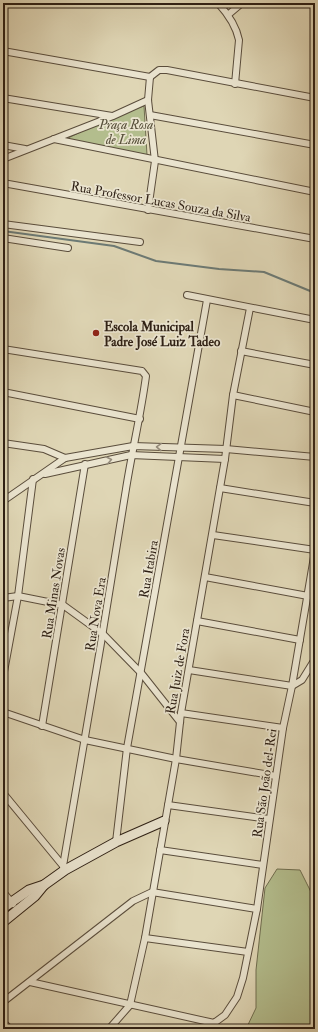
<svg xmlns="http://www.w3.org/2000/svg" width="318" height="1032" viewBox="0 0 318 1032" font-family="'IM FELL Double Pica',serif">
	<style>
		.green { fill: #b3bd8d; stroke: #706e50 }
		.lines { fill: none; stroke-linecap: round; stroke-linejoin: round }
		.stream { stroke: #6c7a75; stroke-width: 2 }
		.street-casing { stroke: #5a4d3c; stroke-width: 8 }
		.secondary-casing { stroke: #2d1f14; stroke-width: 11 }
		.street { stroke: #eae4cf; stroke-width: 6 }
		.secondary { stroke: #eae4cf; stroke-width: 9 }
		.oneway { stroke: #958b7b }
		.poi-dot { fill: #8f2418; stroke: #eae4cf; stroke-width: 1.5 }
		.labels { text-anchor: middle; stroke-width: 3.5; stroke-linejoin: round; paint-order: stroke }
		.park-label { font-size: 13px; font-style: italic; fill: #554e38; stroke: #eae4cf }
		.street-label { font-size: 13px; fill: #2d1f14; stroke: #eae4cf }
		.poi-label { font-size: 13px; font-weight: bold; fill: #2d1f14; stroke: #eae4cf; text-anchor: start }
	</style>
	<rect width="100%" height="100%" fill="#dfd6b5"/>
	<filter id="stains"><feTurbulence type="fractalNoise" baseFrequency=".005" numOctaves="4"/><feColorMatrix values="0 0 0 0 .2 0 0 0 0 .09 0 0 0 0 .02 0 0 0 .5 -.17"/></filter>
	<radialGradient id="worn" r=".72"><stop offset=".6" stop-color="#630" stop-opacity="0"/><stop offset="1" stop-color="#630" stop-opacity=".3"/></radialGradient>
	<g class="green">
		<path d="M144,106L147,155L66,139L113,116Z"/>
		<path d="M277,869L300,870L315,900V1029H246L256,1008V970L265,888Z"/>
	</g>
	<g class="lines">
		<path class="stream" d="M3,231L114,246L156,261L219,269L264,272L315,293"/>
		<defs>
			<g id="street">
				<path d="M218,3C228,14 236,25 239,40L235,84"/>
				<path d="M229,14L242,3"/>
				<path d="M3,51L150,77"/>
				<path d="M150,77L159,70H167L315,98"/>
				<path d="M3,98L112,116"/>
				<path d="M150,115L315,145"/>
				<path d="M54,139L315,192"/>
				<path d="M3,145L25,149"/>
				<path d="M3,159L113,116L148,100"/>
				<path d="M3,183L315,239"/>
				<path d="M148,210L155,161L148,100L150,77"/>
				<path d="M3,224L140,242"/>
				<path d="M3,238L68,248"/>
				<path d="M187,295L315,320"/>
				<path d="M3,349L142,371L146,376C141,414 132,451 126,489C106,615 85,740 63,866"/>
				<path d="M241,351L315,365"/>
				<path d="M3,392L140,419"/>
				<path d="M233,395L315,412"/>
				<path d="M3,443L44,449L65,458"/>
				<path d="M45,474L131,455L225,459"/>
				<path d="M220,488L315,503"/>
				<path d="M3,501L65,458L133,446L226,449L315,457"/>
				<path d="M213,535L315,550"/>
				<path d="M205,577L308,596"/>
				<path d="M3,598L18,596L63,605L103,634L142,674L180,722"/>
				<path d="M197,621L300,640"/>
				<path d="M189,670L292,686L302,680L315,659"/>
				<path d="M3,677L18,596L33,479"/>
				<path d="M3,712L85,740L176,759L276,776"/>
				<path d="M181,713L283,728"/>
				<path d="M42,726L85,464"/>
				<path d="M3,793L64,867"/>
				<path d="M168,805L269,819"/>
				<path d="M116,842L127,748L207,300"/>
				<path d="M160,850L263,865"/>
				<path d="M3,892L13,904"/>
				<path d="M145,938L248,952"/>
				<path d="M30,982L214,1023L225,1015L237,997L243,978L257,909L283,728L292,686L315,551"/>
				<path d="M3,1002L133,901L152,892L257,909"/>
				<path d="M3,1022L10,1029"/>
				<path d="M109,1029L130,1005L145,938L176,759L181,713L225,459L233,395L250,308"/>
			</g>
			<g id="secondary">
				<path d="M3,908L29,890L44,885L65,870L116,842L164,821"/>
				<path d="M3,922L35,896L44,885"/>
			</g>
		</defs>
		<use href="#street" class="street-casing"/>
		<use href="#secondary" class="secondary-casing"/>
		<use href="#street" class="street"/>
		<use href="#secondary" class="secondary"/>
	</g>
	<defs><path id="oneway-chevron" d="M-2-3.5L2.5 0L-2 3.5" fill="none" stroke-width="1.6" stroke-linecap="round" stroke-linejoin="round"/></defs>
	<g class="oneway">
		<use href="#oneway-chevron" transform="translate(159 447) rotate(-178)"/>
		<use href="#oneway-chevron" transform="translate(109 460) rotate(-11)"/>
	</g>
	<circle class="poi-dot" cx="96" cy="333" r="4"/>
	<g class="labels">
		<g class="park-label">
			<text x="126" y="129">Praça Rosa<tspan x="126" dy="15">de Lima</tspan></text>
		</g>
		<g class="street-label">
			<text transform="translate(161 201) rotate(10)" y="5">Rua Professor Lucas Souza da Silva</text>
			<text transform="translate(148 569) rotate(-80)" y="5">Rua Itabira</text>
			<text transform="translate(53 593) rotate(-81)" y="5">Rua Minas Novas</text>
			<text transform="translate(95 614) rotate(-81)" y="5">Rua Nova Era</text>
			<text transform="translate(177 671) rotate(-80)" y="5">Rua Juiz de Fora</text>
			<text transform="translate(264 783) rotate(-82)" y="5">Rua São João del-Rei</text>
		</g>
		<g class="poi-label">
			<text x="104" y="331">Escola Municipal<tspan x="104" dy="15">Padre José Luiz Tadeo</tspan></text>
		</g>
	</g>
	<rect width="318" height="1032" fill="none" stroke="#dfd6b5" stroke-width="16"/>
	<rect x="4" y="4" width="310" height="1024" fill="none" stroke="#2d1f14" stroke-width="2"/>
	<rect x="8" y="8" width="302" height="1016" fill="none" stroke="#2d1f14"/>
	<rect width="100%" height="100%" filter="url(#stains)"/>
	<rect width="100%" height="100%" fill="url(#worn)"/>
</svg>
